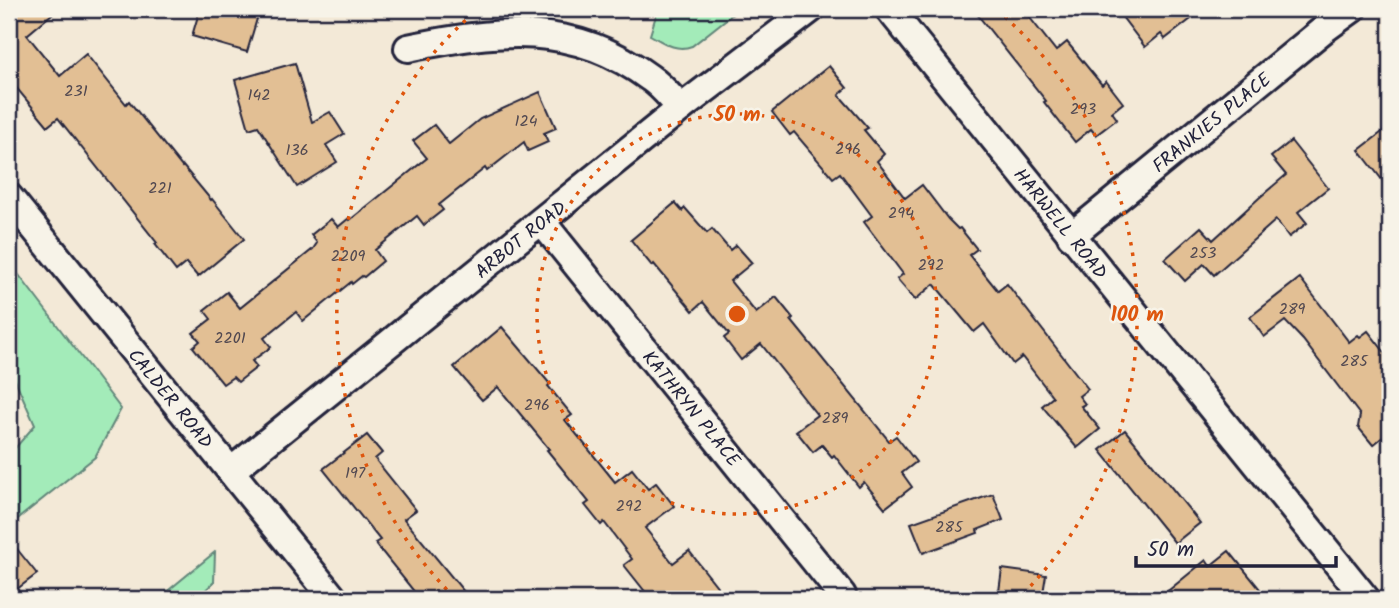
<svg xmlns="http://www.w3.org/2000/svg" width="1399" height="608" viewBox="0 0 1399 608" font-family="Kalam,sans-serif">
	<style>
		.green { fill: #a3ebb9; stroke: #62867a; stroke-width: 2 }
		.building { fill: #e2bf94; stroke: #22223b; stroke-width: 2 }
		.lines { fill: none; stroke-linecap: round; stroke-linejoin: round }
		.minor-casing { stroke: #22223b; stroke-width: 32 }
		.minor { stroke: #f7f3e8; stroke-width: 26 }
		.ring { fill: none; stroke: #de560e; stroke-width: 3.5; stroke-dasharray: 3.5 7 }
		.labels { text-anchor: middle; stroke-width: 5; stroke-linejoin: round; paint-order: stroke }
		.number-label { font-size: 16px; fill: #524951 }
		.street-label { font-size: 19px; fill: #22223b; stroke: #f7f3e8 }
		.centre { fill: #de560e; stroke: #f7f3e8; stroke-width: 3.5 }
		.ring-label { font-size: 21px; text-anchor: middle; font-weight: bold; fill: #de560e; stroke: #f7f3e8; stroke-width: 5; stroke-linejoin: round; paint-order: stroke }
	</style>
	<rect width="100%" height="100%" fill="#f3e9d7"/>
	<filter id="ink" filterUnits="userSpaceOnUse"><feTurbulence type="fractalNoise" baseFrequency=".0143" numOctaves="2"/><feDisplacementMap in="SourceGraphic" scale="14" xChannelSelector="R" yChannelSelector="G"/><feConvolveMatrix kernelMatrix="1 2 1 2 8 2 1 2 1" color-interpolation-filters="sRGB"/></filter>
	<g filter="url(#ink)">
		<g class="green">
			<path d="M658,9H739L692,46C676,52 664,43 650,35Z"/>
			<path d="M9,262L121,409L95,457L9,526V455L35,425L9,366Z"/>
			<path d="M215,552L214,582L196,599H158Z"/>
		</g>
		<g class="building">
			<path d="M9,9H58L27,35L60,76L86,54L126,104L129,101L182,167L183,166L211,200L212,199L244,239L198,277L186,263L176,271L155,244L157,243L58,118L48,126L9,79Z"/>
			<path d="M200,9H247L259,12L247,52L192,36Z"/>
			<path d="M973,9H1023L1056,51L1067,42L1102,85L1106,81L1123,103L1112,112L1117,119L1096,135L1091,129L1075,142L1044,102L1046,101Z"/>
			<path d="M1116,9H1204L1165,39L1161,34L1145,47Z"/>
			<path d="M295,63L312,122L330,112L344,134L326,145L337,162L297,187L258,126L249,129L235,80Z"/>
			<path d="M829,66L847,88L839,95L868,128L864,130L884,154L877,161L905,198L922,185L948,219L958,229L960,228L977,249L969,255L998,291L1007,284L1088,389L1079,396L1085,404L1081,406L1100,429L1077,448L1042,406L1053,397L1022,357L1013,364L984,324L974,332L934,284L915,300L897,279L903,274L864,222L872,216L840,173L833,178L794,132L790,135L772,112Z"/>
			<path d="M540,92L556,128L544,133L548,142L528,151L524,142L487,171L485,168L439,205L443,210L424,225L417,216L375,250L383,261L364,277L362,276L352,284L351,282L303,321L296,312L264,338L271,347L252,361L257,367L238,382L233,377L223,384L193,347L200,341L193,333L211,319L204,310L227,292L240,308L313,249L317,243L311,235L331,219L338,227L349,218L350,220L427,158L413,141L434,125L449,144L480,119Z"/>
			<path d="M1390,126V190L1359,150Z"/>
			<path d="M1291,141L1328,188L1298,212L1307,223L1289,237L1276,220L1214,275L1204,264L1185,281L1165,259L1201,227L1213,240L1259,198L1286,175L1271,157Z"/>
			<path d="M675,203L682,211L685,208L707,233L712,229L730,250L736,245L752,263L730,281L756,313L776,297L793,318L791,320L889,441L896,436L916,462L902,473L912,487L885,508L864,482L859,487L834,455L832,457L822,445L813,452L796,431L817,415L761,344L741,360L724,338L729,334L703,302L693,311L654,264L652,266L631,240Z"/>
			<path d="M1300,278L1349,342L1358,335L1360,337L1368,331L1390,359V431L1373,445L1358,427L1360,415L1303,340L1285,321L1264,337L1250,317Z"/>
			<path d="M502,327L550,384L548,386L572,415L565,420L615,482L632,469L648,489L656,483L674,506L645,528L673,563L689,551L727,599H651L624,565L632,559L604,522L601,525L585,505L589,502L547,450L549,449L498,387L482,400L475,392L454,367Z"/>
			<path d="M1125,430L1200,523L1175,543L1100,450Z"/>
			<path d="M367,435L382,453L375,459L416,510L404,519L470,599H420L375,543L380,540L323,469Z"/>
			<path d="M993,494L1003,520L977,530L978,533L923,553L911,523Z"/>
			<path d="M9,539L37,574L9,595Z"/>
			<path d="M1229,551L1268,599H1158L1206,560L1210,566Z"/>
			<path d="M1002,569L1046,575L1042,599H998Z"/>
		</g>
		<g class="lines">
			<defs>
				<g id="minor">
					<path d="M889,9L1366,599"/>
					<path d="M408,48C498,30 572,20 650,78C662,86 671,98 681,108"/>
					<path d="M9,197L334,599"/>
					<path d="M542,222L842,595"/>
					<path d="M1071,236L1323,30L1352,9"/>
					<path d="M231,471L681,108L811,9"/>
				</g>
			</defs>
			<use href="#minor" class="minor-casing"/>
			<use href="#minor" class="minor"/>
		</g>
	</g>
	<g class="ring">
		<circle cx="737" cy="314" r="200"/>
		<path d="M454 597A400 400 0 0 1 477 10M997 10A400 400 0 0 1 1020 597"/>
	</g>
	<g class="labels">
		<g class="number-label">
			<text x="76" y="96">231</text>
			<text x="259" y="100">142</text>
			<text x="1083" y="114">293</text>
			<text x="526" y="126">124</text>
			<text x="848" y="154">296</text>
			<text x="297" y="155">136</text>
			<text x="160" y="193">221</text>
			<text x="901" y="218">294</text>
			<text x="1203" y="258">253</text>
			<text x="348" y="261">2209</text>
			<text x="931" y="270">292</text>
			<text x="1292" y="314">289</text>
			<text x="230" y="343">2201</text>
			<text x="1354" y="366">285</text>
			<text x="537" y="410">296</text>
			<text x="835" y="423">289</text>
			<text x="355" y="478">197</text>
			<text x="629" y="511">292</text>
			<text x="949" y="532">285</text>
		</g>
		<g class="street-label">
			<text transform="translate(1211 122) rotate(-39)" y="7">FRANKIES PLACE</text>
			<text transform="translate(1061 223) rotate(51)" y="7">HARWELL ROAD</text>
			<text transform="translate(520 239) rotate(-39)" y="7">ARBOT ROAD</text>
			<text transform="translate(171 398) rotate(51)" y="7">CALDER ROAD</text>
			<text transform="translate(692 408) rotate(51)" y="7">KATHRYN PLACE</text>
		</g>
	</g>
	<circle cx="737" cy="314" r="10" class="centre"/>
	<g class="ring-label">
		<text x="737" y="121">50 m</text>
		<text x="1137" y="321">100 m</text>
	</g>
	<rect width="1399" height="608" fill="none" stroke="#f7f3e8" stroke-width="35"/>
	<rect x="18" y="18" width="1364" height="573" fill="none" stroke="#22223b" stroke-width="2.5" filter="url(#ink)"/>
	<path d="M1136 556v10h200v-10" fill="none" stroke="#22223b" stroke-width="3.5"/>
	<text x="1147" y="556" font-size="21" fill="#22223b" stroke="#f7f3e8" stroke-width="5" paint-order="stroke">50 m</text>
</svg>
